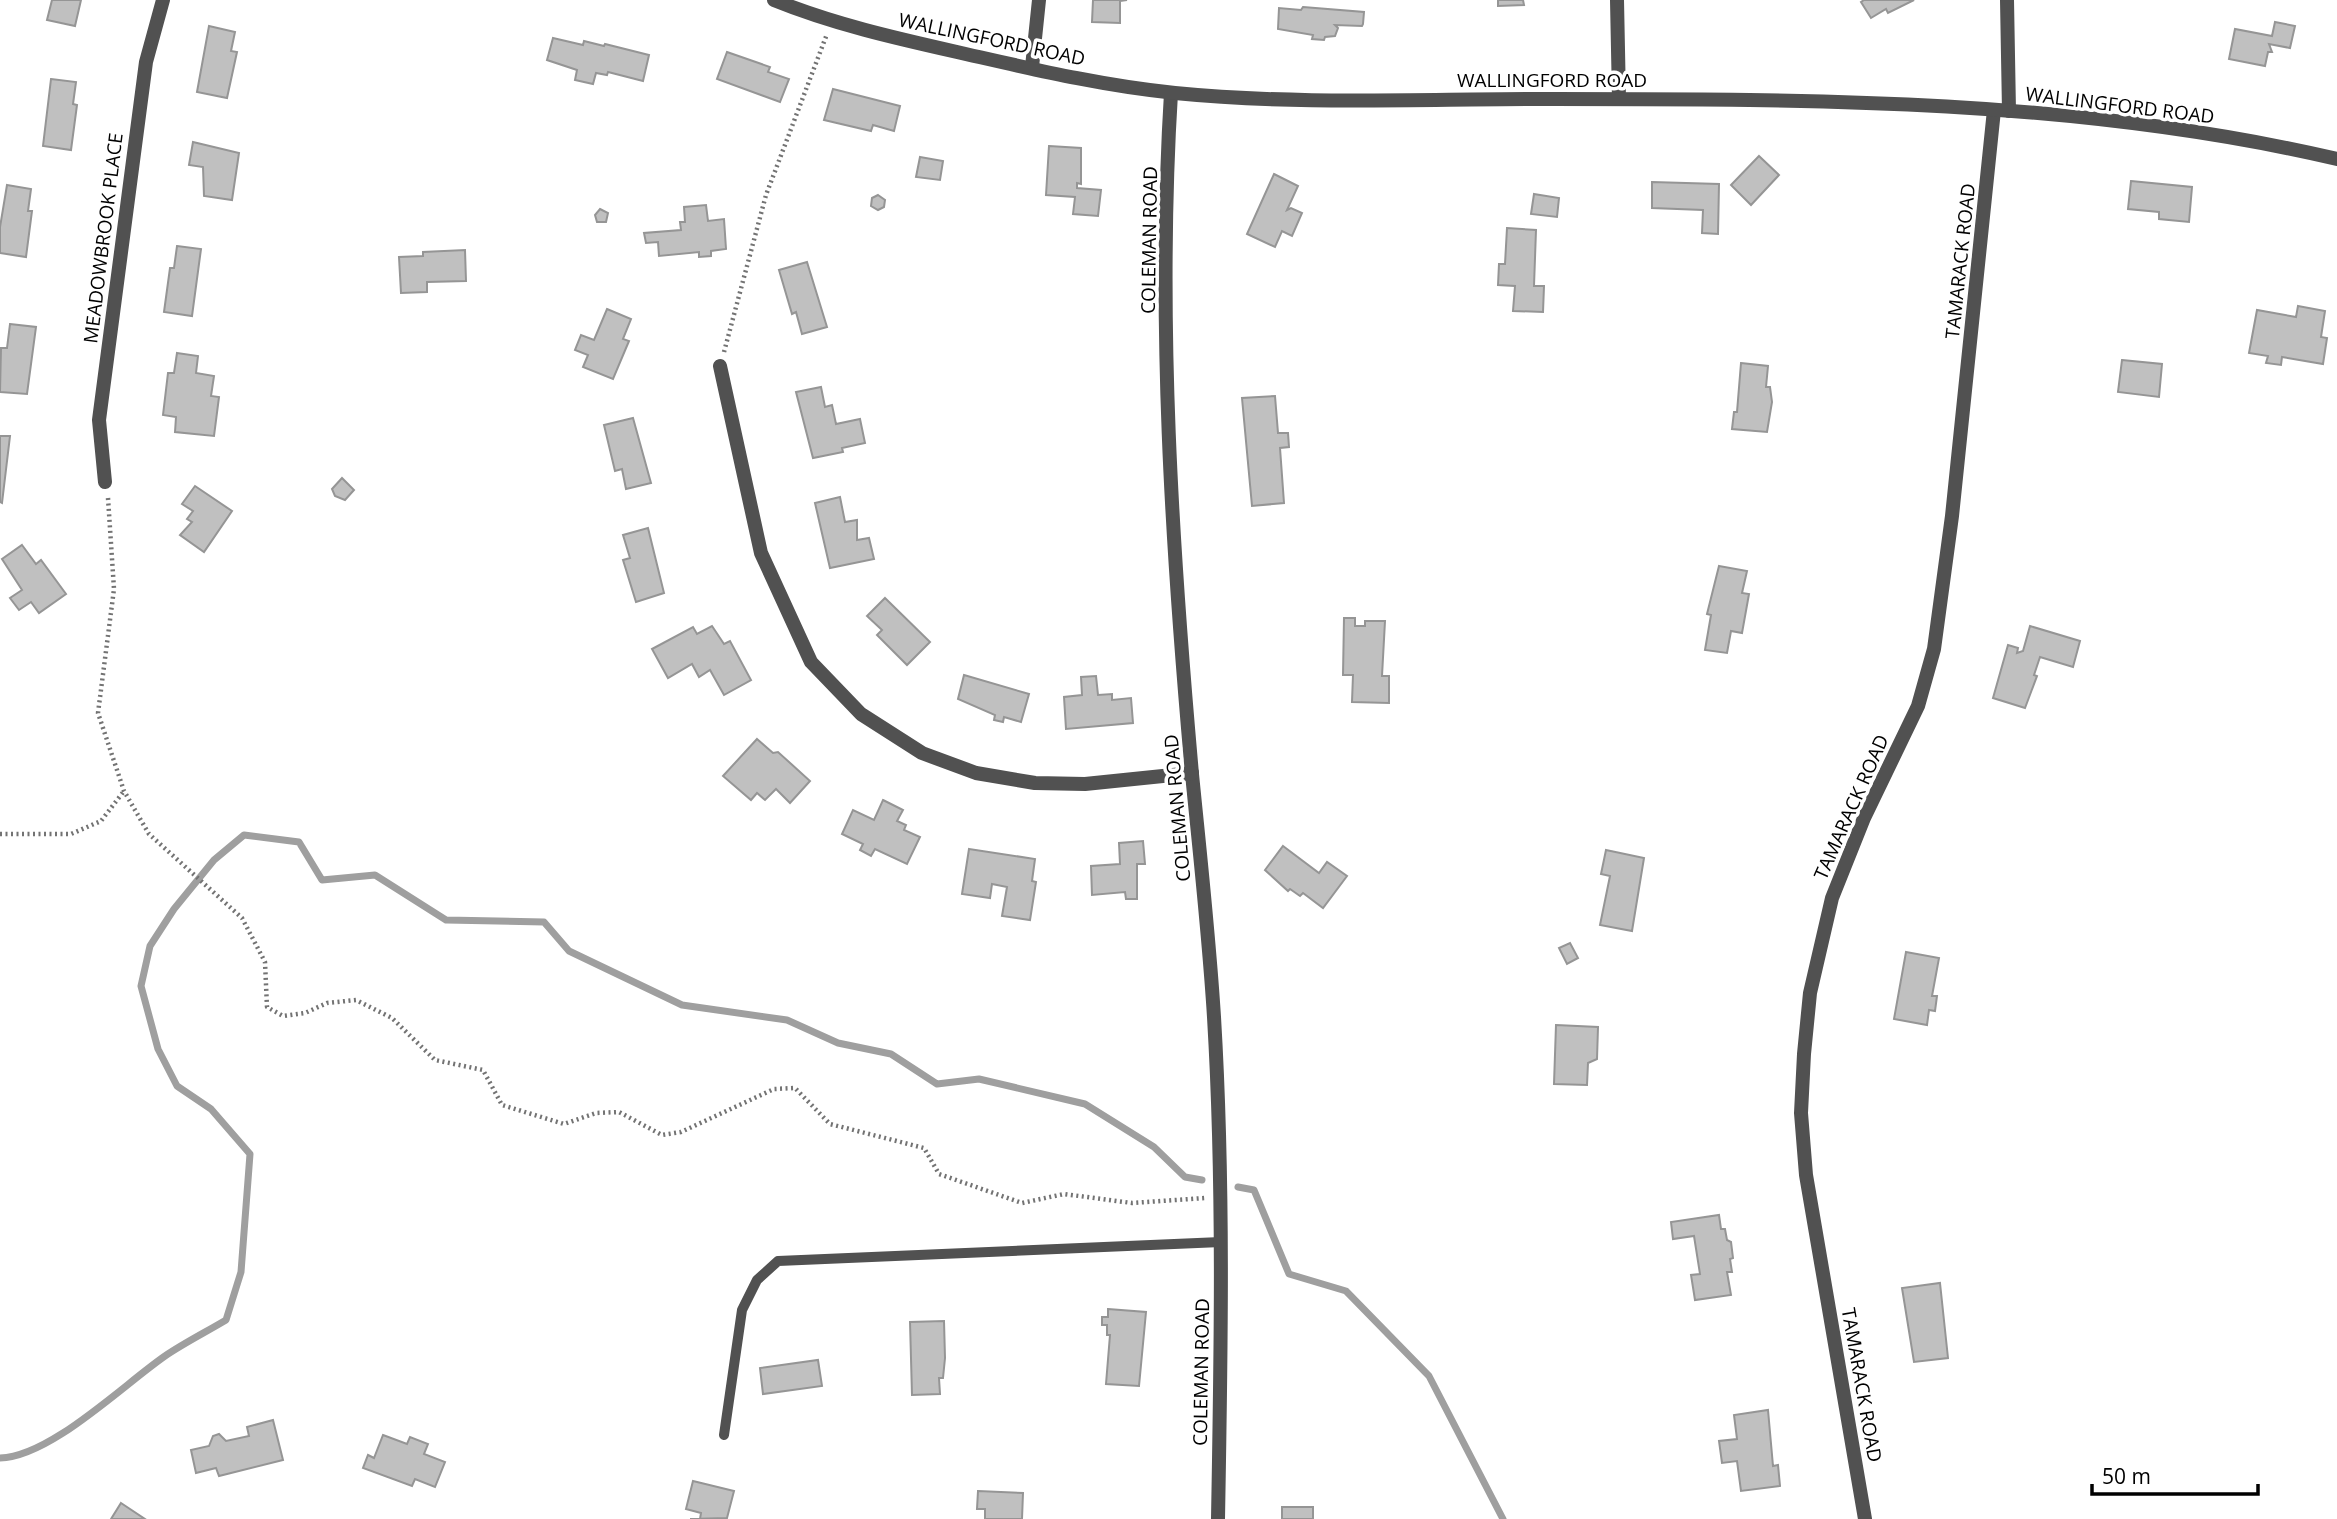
<svg xmlns="http://www.w3.org/2000/svg" width="2337" height="1519" viewBox="0 0 2337 1519" font-family="'Open Sans',sans-serif">
	<style>
		.lines { fill: none; stroke-linecap: round; stroke-linejoin: round }
		.stream { stroke: #9f9f9f; stroke-width: 7 }
		.building { fill: #c0c0c0; stroke: #959595; stroke-width: 2 }
		.path { stroke: #737373; stroke-width: 4.5; stroke-dasharray: 2 3.5; stroke-linecap: butt }
		.service { stroke: #515151; stroke-width: 10 }
		.minor { stroke: #515151; stroke-width: 14 }
		.tertiary { stroke: #515151; stroke-width: 14 }
		.labels { text-anchor: middle; stroke-width: 7; stroke-linejoin: round; paint-order: stroke }
		.street-label { font-size: 19px; fill: #000; stroke: #fff }
	</style>
	<rect width="100%" height="100%" fill="#fff"/>
	<g class="lines">
		<g class="stream">
			<path d="M1238,1187L1254,1190L1289,1274L1346,1291L1429,1376L1503,1519"/>
			<path d="M0,1458C50,1457 123,1385 165,1356C184,1343 206,1332 226,1320L241,1272L250,1154L211,1109L177,1086L158,1049L141,986L150,946L174,909L214,860L244,835L299,842L322,880L375,875L446,920L544,922L569,951L682,1005L787,1020L838,1043L891,1054L937,1084L979,1079L1085,1104L1154,1147L1185,1177L1202,1180"/>
		</g>
	</g>
	<g class="building">
		<path d="M52,0H81L75,26L47,20Z"/>
		<path d="M1093,0H1127L1120,1V23L1092,22Z"/>
		<path d="M1523,0L1524,5L1498,6V0Z"/>
		<path d="M1864,0H1914L1888,13L1886,9L1871,18L1861,2Z"/>
		<path d="M1303,7L1364,12L1363,24L1362,26L1335,25L1338,28L1335,36L1325,37L1324,40L1312,39L1313,35L1278,29L1279,8L1301,10Z"/>
		<path d="M2275,22L2295,26L2290,48L2269,44L2272,52H2268L2265,66L2229,59L2235,29L2272,36Z"/>
		<path d="M209,26L235,32L231,51L237,52L227,98L197,92Z"/>
		<path d="M553,38L583,45L584,41L604,46L605,44L649,55L643,81L608,72L607,75L596,73L593,84L575,80L577,70L547,60Z"/>
		<path d="M727,52L770,67L768,72L789,79L780,102L717,79Z"/>
		<path d="M51,79L76,82L73,104L77,105L71,150L43,146Z"/>
		<path d="M833,89L900,106L894,131L873,125L871,131L824,120Z"/>
		<path d="M193,142L239,153L232,200L204,196L203,167L189,165Z"/>
		<path d="M1049,146L1081,148V184L1077,183V188L1101,190L1098,216L1073,214L1075,197L1046,195Z"/>
		<path d="M1759,156L1779,175L1751,205L1731,185Z"/>
		<path d="M920,157L943,161L940,180L916,177Z"/>
		<path d="M1274,174L1298,186L1287,210L1291,208L1302,213L1292,236L1282,231L1275,247L1247,234Z"/>
		<path d="M2131,181L2192,187L2189,222L2159,219V212L2128,209Z"/>
		<path d="M1652,182L1719,184L1718,234L1702,233L1703,210L1652,208Z"/>
		<path d="M7,185L31,189L28,211H32L26,257L0,253V227Z"/>
		<path d="M1534,194L1559,198L1557,217L1531,214Z"/>
		<path d="M878,195L885,200L884,207L878,210L871,206L872,198Z"/>
		<path d="M706,205L708,221L724,219L726,249L711,251V256L699,257V252L659,256L658,242L646,243L644,233L681,230L680,222H685L684,207Z"/>
		<path d="M600,209L608,213L606,222H597L595,215Z"/>
		<path d="M1507,228L1536,230L1534,286H1544L1543,312L1513,311L1515,286L1498,285L1499,264H1505Z"/>
		<path d="M177,246L201,249L192,316L164,312L170,268H174Z"/>
		<path d="M465,250L466,281L427,282V292L401,293L399,257L423,256V252Z"/>
		<path d="M807,262L827,327L802,334L796,312L792,314L779,270Z"/>
		<path d="M2298,306L2325,311L2321,337L2327,338L2323,364L2282,357L2281,365L2266,363L2268,356L2249,353L2257,310L2296,317Z"/>
		<path d="M607,309L631,319L623,339L629,341L613,379L583,367L588,355L575,350L581,335L594,340Z"/>
		<path d="M10,324L36,327L27,394L0,392L1,348H7Z"/>
		<path d="M177,353L198,356L196,373L214,376L211,396L219,397L214,436L175,432L176,417L163,415L168,373H174Z"/>
		<path d="M2122,360L2162,364L2159,397L2118,392Z"/>
		<path d="M1741,363L1768,366L1766,387H1770L1772,402L1767,432L1732,429L1734,412H1737Z"/>
		<path d="M821,387L825,407L832,405L836,424L860,419L865,443L842,448L843,452L813,458L796,392Z"/>
		<path d="M1275,396L1278,433H1288L1289,447L1280,448L1284,503L1252,506L1242,398Z"/>
		<path d="M633,418L651,483L626,489L622,469L615,471L604,425Z"/>
		<path d="M0,436H10L2,503L0,502Z"/>
		<path d="M342,478L354,490L345,500L335,496L332,489Z"/>
		<path d="M195,486L232,511L204,552L180,535L192,522L187,519L193,511L182,504Z"/>
		<path d="M840,497L845,522L857,520V540L869,538L874,559L830,568L815,503Z"/>
		<path d="M648,528L664,593L636,602L623,560L630,558L623,535Z"/>
		<path d="M22,545L36,564L41,560L66,594L39,613L31,602L19,610L10,598L22,590L2,559Z"/>
		<path d="M1719,566L1747,571L1742,593L1749,594L1742,633L1731,631L1727,653L1705,650L1711,615L1707,614Z"/>
		<path d="M885,598L930,642L907,665L877,635L882,630L867,616Z"/>
		<path d="M1344,618H1355V626H1365V621H1385L1382,676H1389V703L1352,702L1353,675H1343Z"/>
		<path d="M712,626L724,644L730,641L751,680L724,695L710,670L699,677L692,664L668,678L652,649L693,627L697,634Z"/>
		<path d="M2030,626L2080,641L2073,667L2040,657L2034,675L2037,676L2025,708L1993,698L2008,645L2018,648L2017,653L2023,651Z"/>
		<path d="M964,675L1029,694L1021,722L1004,717L1003,722L994,720L995,715L958,699Z"/>
		<path d="M1096,676L1098,695L1112,694V700L1131,698L1133,723L1066,729L1064,697L1082,695L1081,677Z"/>
		<path d="M757,739L773,753L778,752L810,781L790,803L776,789L765,800L757,793L751,800L723,776Z"/>
		<path d="M883,800L903,810L897,821L906,825L904,830L920,837L907,864L875,849L871,856L860,850L863,844L842,834L853,810L874,820Z"/>
		<path d="M1143,841L1145,864H1137V899H1126L1125,892L1092,895L1091,866L1120,864L1119,843Z"/>
		<path d="M1283,846L1319,873L1327,862L1347,876L1323,908L1303,893L1300,896L1290,889L1288,891L1265,870Z"/>
		<path d="M969,849L1035,859L1032,881L1036,882L1030,920L1002,916L1007,887L992,884L990,898L962,894Z"/>
		<path d="M1606,850L1644,858L1632,931L1600,925L1610,876L1601,874Z"/>
		<path d="M1570,943L1578,958L1567,964L1559,948Z"/>
		<path d="M1906,952L1939,958L1932,996H1937L1935,1011L1929,1010L1927,1025L1894,1019Z"/>
		<path d="M1556,1025L1598,1027L1597,1059L1588,1063L1587,1085L1554,1084Z"/>
		<path d="M1719,1215L1721,1229H1725L1727,1240L1731,1242L1733,1258L1730,1259L1732,1272H1727L1731,1295L1695,1300L1691,1275L1700,1274L1694,1236L1673,1239L1671,1222Z"/>
		<path d="M1940,1283L1948,1358L1914,1362L1902,1288Z"/>
		<path d="M1108,1309L1146,1312L1139,1386L1106,1384L1110,1335H1107V1325H1102V1317H1108Z"/>
		<path d="M944,1321L945,1358L943,1378H939L940,1394L912,1395L910,1322Z"/>
		<path d="M818,1360L822,1386L763,1394L760,1368Z"/>
		<path d="M1768,1410L1773,1466L1778,1465L1780,1486L1741,1491L1737,1461L1722,1463L1719,1441L1737,1439L1734,1415Z"/>
		<path d="M273,1420L283,1460L219,1476L216,1468L196,1473L191,1450L209,1446L213,1436L219,1434L226,1441L249,1436L247,1427Z"/>
		<path d="M383,1435L407,1444L410,1437L428,1444L424,1454L445,1462L435,1487L415,1479L412,1486L363,1468L368,1455L374,1458Z"/>
		<path d="M693,1481L734,1491L727,1518L690,1519H700L701,1513L686,1509Z"/>
		<path d="M978,1491L1023,1493L1022,1519H985V1509H977Z"/>
		<path d="M121,1503L145,1519H111Z"/>
		<rect x="1282" y="1507" width="31" height="12"/>
	</g>
	<g class="lines">
		<g class="path">
			<path d="M724,352L766,195L827,34"/>
			<path d="M108,498L114,589L98,713L124,791L149,834L242,918L265,962L267,1007L283,1016L305,1013L327,1003L356,1000L392,1018L435,1060L483,1070L502,1105L564,1124L596,1113L619,1112L662,1135L681,1132L774,1089L795,1088L830,1124L924,1148L939,1174L1022,1203L1064,1194L1132,1203L1205,1198"/>
			<path d="M0,834H71L101,821L124,791"/>
		</g>
		<path class="service" d="M724,1435L742,1310L757,1280L778,1261L1221,1242"/>
		<g class="minor">
			<path d="M1617,0L1619,99"/>
			<path d="M2007,0L2009,111"/>
			<path d="M1032,67L1039,0"/>
			<path d="M1171,93C1157,319 1172,549 1192,774C1200,855 1209,936 1214,1017C1224,1184 1221,1352 1218,1519"/>
			<path d="M720,366L761,553L811,662L861,714L922,753L976,773L1035,783L1085,784L1192,773"/>
			<path d="M105,482L99,420L146,62L163,0"/>
			<path d="M1865,1519L1806,1175L1801,1113L1804,1054L1810,993L1832,898L1864,818L1918,706L1934,649L1952,516L1994,110"/>
		</g>
		<path class="tertiary" d="M774,0C833,24 895,38 957,52C1028,68 1102,86 1175,93C1296,105 1419,99 1540,99C1805,99 2077,98 2337,159"/>
	</g>
	<g class="labels">
		<g class="street-label">
			<text transform="translate(992 39) rotate(12)" y="7">WALLINGFORD ROAD</text>
			<text x="1552" y="87">WALLINGFORD ROAD</text>
			<text transform="translate(2120 105) rotate(7)" y="7">WALLINGFORD ROAD</text>
			<text transform="translate(103 238) rotate(-83)" y="7">MEADOWBROOK PLACE</text>
			<text transform="translate(1149 240) rotate(-89)" y="7">COLEMAN ROAD</text>
			<text transform="translate(1960 261) rotate(-84)" y="7">TAMARACK ROAD</text>
			<text transform="translate(1851 807) rotate(-66)" y="7">TAMARACK ROAD</text>
			<text transform="translate(1177 808) rotate(-95)" y="7">COLEMAN ROAD</text>
			<text transform="translate(1201 1372) rotate(-89)" y="7">COLEMAN ROAD</text>
			<text transform="translate(1862 1385) rotate(80)" y="7">TAMARACK ROAD</text>
		</g>
	</g>
	<path d="M2092 1484v10h166v-10" fill="none" stroke="#000000" stroke-width="3.5"/>
	<text x="2102" y="1484" font-size="21" fill="#000000" stroke="#ffffff" stroke-width="5" paint-order="stroke">50 m</text>
</svg>
